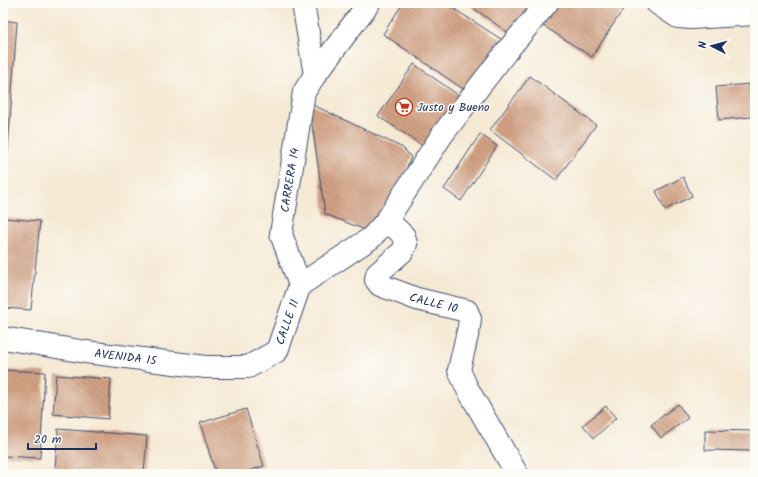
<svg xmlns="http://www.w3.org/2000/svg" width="758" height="477" viewBox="0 0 758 477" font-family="Kalam,sans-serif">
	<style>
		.building { fill: url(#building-back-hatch) }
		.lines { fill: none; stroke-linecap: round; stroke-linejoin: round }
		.minor-casing { stroke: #3c4b70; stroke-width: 24 }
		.minor { stroke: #fff; stroke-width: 22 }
		.labels { text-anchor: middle; stroke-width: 3; stroke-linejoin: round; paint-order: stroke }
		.poi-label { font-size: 12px; fill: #1b2f5e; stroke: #fdfcf7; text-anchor: start }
		.street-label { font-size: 12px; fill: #1b2f5e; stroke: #fdfcf7 }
	</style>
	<defs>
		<pattern id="building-back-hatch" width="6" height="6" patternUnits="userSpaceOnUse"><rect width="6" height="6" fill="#d2a183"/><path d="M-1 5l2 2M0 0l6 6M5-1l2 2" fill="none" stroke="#aa846e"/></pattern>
	</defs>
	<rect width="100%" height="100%" fill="#fdfcf7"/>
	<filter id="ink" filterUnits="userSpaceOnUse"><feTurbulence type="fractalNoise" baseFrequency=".025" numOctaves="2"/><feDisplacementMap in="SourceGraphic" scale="8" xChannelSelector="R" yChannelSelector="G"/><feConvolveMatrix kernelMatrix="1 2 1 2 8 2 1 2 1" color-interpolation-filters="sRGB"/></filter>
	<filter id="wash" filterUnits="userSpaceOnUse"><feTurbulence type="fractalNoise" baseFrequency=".012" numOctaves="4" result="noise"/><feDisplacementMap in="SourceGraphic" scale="16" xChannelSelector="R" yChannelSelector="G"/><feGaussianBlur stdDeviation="0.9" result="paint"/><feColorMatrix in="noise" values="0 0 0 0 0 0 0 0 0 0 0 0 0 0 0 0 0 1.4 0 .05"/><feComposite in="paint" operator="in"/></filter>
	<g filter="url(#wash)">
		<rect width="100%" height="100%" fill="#f5e9d4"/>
		<g id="blocks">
			<g class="building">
				<path d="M403,3H445L504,41L466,91L383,34Z"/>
				<path d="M466,3H533L510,34Z"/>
				<path d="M558,3H627L592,57L542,25Z"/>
				<rect x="678" y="3" width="60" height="10"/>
				<path d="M3,20L17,22L6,177H3Z"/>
				<path d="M414,64L461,97L426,148L378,116Z"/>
				<path d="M530,76L596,125L556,180L490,130Z"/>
				<path d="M749,84L752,117L719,120L716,87Z"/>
				<path d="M309,103L403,148L411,157L400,185L368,231L325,214Z"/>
				<path d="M480,134L497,146L461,201L444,189Z"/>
				<path d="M683,177L692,196L665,210L656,191Z"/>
				<path d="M3,218L40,221L31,310L3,308Z"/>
				<path d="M3,370L45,372L40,458L3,456Z"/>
				<path d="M56,375L111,379L108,419L53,414Z"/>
				<path d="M678,404L688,418L661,438L651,425Z"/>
				<path d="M606,406L616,418L594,438L583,425Z"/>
				<path d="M246,409L264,466L238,474H216L200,423Z"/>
				<path d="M58,429L147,436L144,474H122L55,469Z"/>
				<path d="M705,430L753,431V451L705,450Z"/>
			</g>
		</g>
	</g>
	<g filter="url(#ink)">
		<use href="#blocks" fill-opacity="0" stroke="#3c4b70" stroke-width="1"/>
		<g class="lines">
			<defs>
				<g id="minor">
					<path d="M303,3L315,75"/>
					<path d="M657,3L678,17L691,18L755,14"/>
					<path id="s1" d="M387,220L404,236L406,244L403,251L377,274L376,280L380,285L417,299L467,311L470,319L469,327L459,370L467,388L517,474"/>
					<path d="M300,285L371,238L387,220L442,135L506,52L547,3"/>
					<path id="s2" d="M300,285L281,234L304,92L315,75L369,3"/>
					<path id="s3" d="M3,338L86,352L206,367H248L277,351L300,285"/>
				</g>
			</defs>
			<use href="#minor" class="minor-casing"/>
			<use href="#minor" class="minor"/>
		</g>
	</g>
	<defs>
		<symbol id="supermarket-ring" viewBox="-11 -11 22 22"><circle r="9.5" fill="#fdfcf7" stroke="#c8321e" stroke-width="1.5"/><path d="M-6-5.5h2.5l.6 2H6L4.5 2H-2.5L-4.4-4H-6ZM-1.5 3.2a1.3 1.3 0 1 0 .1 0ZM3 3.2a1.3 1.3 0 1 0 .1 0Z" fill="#c8321e"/></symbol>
	</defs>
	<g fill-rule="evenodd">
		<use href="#supermarket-ring" x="394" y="97" width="20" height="20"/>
	</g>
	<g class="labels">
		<g class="poi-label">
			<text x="417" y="111">Justo y Bueno</text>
		</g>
		<g class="street-label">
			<text dy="4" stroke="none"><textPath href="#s2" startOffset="109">CARRERA 14</textPath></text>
			<text dy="4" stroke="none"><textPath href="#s1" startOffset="143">CALLE 10</textPath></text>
			<text dy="4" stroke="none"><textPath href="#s3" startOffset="311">CALLE 11</textPath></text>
			<text dy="4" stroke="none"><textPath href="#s3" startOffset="124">AVENIDA 15</textPath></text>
		</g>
	</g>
	<rect width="758" height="477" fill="none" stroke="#fdfcf7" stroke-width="16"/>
	<g transform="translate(712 46) rotate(276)" stroke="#fdfcf7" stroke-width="3" paint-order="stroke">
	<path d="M0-3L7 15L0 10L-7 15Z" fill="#1b2f5e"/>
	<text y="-6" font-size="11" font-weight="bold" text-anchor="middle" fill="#1b2f5e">N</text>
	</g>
	<path d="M28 443v6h68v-6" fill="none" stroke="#1b2f5e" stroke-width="2"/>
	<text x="34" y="443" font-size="12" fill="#1b2f5e" stroke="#fdfcf7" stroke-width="3" paint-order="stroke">20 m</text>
</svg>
